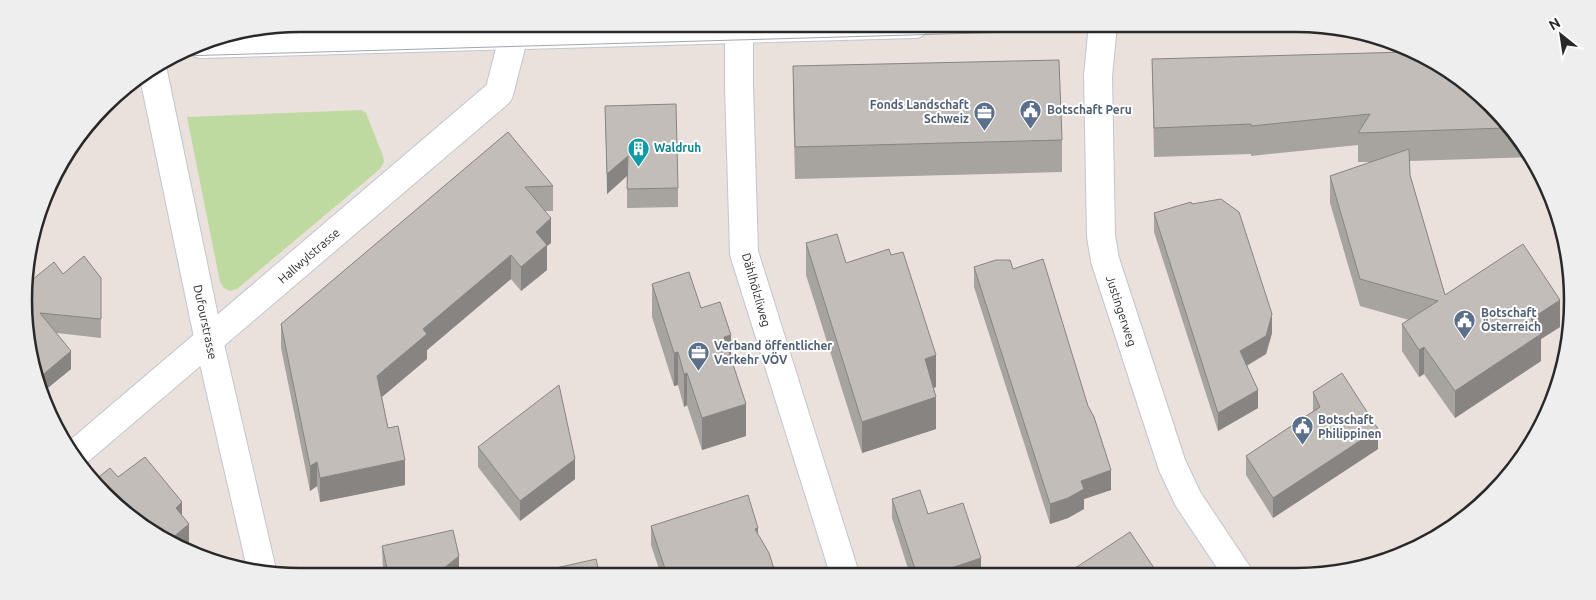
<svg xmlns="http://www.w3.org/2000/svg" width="1596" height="600" viewBox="0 0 1596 600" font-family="Ubuntu,sans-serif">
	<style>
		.green { fill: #bfdaa0 }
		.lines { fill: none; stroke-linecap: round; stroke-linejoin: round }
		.minor-casing { stroke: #c1c6ce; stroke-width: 30 }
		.tertiary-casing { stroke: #c1c6ce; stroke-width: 30 }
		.minor { stroke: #fff; stroke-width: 28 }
		.tertiary { stroke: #fff; stroke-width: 28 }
		.tram { stroke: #a0a6b1; stroke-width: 1 }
		.wall { fill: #a7a39e }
		.shaded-wall { fill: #888481 }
		.building { fill: #c2bdb8; stroke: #888481 }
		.labels { text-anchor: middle; stroke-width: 4; stroke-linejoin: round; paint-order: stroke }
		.service-label { font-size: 12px; font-weight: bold; fill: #4e5e75; stroke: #fff; text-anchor: start }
		.culture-label { font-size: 12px; font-weight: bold; fill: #0d838f; stroke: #fff; text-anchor: start }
		.street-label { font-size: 12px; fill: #292929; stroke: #fff }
		.rim { fill: none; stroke: #292929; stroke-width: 2.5 }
	</style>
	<rect width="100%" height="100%" fill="#eae1dd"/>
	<path class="green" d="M362,110L366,113L383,156L384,162L380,169L237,289L230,291L224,288L220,282L187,117Z"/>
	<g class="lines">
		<defs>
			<g id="minor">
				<path d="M739,24V86L744,253L845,575"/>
				<path d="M1103,24L1098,76L1101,236L1105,260L1172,465L1188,499L1238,574"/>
				<path d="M153,72L209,341L262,571"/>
				<path d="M73,456L499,93L514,35"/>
			</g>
			<path id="tertiary" d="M201,44L915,24"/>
		</defs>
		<use href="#minor" class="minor-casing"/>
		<use href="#tertiary" class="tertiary-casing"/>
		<use href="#minor" class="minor"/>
		<use href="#tertiary" class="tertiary"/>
		<g class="tram">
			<path d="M251,32L544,24"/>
			<path d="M181,56L1292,24"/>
		</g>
	</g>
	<g class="wall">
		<path d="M1152,59L1464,81L1531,157L1409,161L1410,175L1445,295L1560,327L1541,339V361L1455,418L1424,374L1419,377L1402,351V324L1409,320L1360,306L1330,203V176L1371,162H1358V145L1251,156V154L1154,157Z"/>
		<path d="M793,66L1062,140V172L795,179L793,99Z"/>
		<path d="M605,106L678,188V207L627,208V176L607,194Z"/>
		<path d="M508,132L553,186V211H545L551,243L547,246V270L521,291L511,279L427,350V359L382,397L388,428L405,485L320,502L317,486L310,491L281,348V324Z"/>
		<path d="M1192,204L1272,333L1266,354L1247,366L1258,408L1218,431L1154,232V213Z"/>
		<path d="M806,243L936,387L933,388L936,429L862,453L806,275Z"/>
		<path d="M974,267L1013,269L1111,490L1084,499V509L1068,518L1050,524L974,287Z"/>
		<path d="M63,274L101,278V338L57,333L71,369L44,391L27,284Z"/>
		<path d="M652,284L701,308L731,357L746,436L702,450L687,405L684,407L678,385L674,386L652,317Z"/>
		<path d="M1313,392L1378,449L1273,518L1246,475V456L1313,411Z"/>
		<path d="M478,447L575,479L520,521L478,467Z"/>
		<path d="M892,499L928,514L981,575H910L892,518Z"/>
		<path d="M651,526L758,535L776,575H661L651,545Z"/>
		<path d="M382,546L459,576L383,573Z"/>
	</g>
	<g class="shaded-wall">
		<path d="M628,156V175L607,194V174Z"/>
		<path d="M551,218V243L547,246V270L521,291V267L536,232Z"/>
		<path d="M511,255V279L427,350V359L377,401V376L423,329Z"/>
		<path d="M1560,300V327L1541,339V361L1455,418V391L1531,319Z"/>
		<path d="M1272,314V333L1266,354L1240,369V351Z"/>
		<path d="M731,335V368L724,337Z"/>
		<path d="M1424,347V374L1419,377V350Z"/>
		<path d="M71,351V369L44,391L39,378Z"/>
		<path d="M678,352V385L674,386V353Z"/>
		<path d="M936,355V387L925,391V359Z"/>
		<path d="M687,373V405L684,407V374Z"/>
		<path d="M1258,390V408L1218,431V413Z"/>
		<path d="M936,397V429L862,453V422Z"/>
		<path d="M746,404V436L702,450V418Z"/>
		<path d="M1378,429V449L1273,518V498Z"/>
		<path d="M575,459V479L520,521V501Z"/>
		<path d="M405,460V485L320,502V478Z"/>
		<path d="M317,462V486L310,491V466Z"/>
		<path d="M1111,470V490L1084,499V509L1068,518L1050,524V504L1081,481Z"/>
		<path d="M182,502V528L176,508Z"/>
		<path d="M189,524V547L171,539Z"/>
		<path d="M758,528V547L755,529Z"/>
		<path d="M459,556V576H434Z"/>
		<path d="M981,558V575H948V569Z"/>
	</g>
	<g class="building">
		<path d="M1407,52L1464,81L1505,128L1358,133L1370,114L1251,126V124L1154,128L1152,59Z"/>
		<path d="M1059,60L1062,140L795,147L793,66Z"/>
		<path d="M676,104L678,188L627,189L628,156L607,174L605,106Z"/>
		<path d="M508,132L553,186L525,187L551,218L536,232L547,245L521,267L511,255L423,329L427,334L377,376L388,428L398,426L405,460L320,478L317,462L310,466L281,324Z"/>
		<path d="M1409,149L1410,175L1445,295L1523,244L1560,300L1531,319L1541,334L1455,391L1424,347L1419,350L1402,324L1438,301L1360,279L1330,176Z"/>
		<path d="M1221,199L1239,212L1272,314L1266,336L1240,351L1258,390L1218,413L1154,213L1191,202L1192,204Z"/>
		<path d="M837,234L846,263L889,249L891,255L903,252L936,355L925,359L936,397L862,422L806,243Z"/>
		<path d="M84,256L101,278V319L40,313L71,351L39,378L29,354L27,284L54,262L63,274Z"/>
		<path d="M1043,259L1088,406L1094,417L1111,470L1081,481L1084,489L1068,498L1050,504L974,267L996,260H1010L1013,269Z"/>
		<path d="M689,272L701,308L720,302L731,335L724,337L746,404L702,418L687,373L684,374L678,352L674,353L652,284Z"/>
		<path d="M1342,373L1378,429L1273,498L1246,456L1320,407L1313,392Z"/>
		<path d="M559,385L575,459L520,501L478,447Z"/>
		<path d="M145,457L182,502L176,508L189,524L171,539L132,519L95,480L110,468L118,477Z"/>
		<path d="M920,490L928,514L963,503L981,558L948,569L950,575H917L892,499Z"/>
		<path d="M748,495L758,528L755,529L769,553L776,575H667L651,526Z"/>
		<path d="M453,530L459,556L434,576H366L388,572L382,546Z"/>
		<path d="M1130,532L1158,574H1066Z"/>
		<path d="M596,559L600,576H520Z"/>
	</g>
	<defs>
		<symbol id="civic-pin" viewBox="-11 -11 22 30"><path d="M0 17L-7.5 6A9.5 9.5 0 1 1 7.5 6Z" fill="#5c6f8a" stroke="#fff"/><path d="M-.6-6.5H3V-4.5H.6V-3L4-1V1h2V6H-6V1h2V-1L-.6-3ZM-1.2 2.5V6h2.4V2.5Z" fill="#fff"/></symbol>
		<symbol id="office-pin" viewBox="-11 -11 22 30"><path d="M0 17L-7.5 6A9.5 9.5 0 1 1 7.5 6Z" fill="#5c6f8a" stroke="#fff"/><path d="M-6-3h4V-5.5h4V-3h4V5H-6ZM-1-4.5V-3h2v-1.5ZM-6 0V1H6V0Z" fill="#fff"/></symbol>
		<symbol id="building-pin" viewBox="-11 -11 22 30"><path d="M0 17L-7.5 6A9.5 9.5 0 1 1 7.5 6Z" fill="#0f9aa8" stroke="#fff"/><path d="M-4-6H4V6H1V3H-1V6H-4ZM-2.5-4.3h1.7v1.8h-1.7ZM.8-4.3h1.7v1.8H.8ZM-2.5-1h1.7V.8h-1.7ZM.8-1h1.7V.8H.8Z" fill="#fff"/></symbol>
	</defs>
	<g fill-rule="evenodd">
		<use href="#civic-pin" x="1018" y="98" width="25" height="34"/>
		<use href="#office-pin" x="972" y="100" width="25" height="34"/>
		<use href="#building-pin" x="626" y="136" width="25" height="34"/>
		<use href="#civic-pin" x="1452" y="308" width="25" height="34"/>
		<use href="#office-pin" x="686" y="340" width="25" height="34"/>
		<use href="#civic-pin" x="1290" y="414" width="25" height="34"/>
	</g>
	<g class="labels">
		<g class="service-label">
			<text x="969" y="109" text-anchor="end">Fonds Landschaft<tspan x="969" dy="14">Schweiz</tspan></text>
			<text x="1047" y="114">Botschaft Peru</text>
			<text x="1481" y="317">Botschaft<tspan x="1481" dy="14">Österreich</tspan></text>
			<text x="714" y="350">Verband öffentlicher<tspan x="714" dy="14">Verkehr VÖV</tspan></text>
			<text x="1318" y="424">Botschaft<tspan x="1318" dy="14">Philippinen</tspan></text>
		</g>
		<g class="culture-label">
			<text x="654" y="152">Waldruh</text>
		</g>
		<g class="street-label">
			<text transform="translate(309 256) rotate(-41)" y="4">Hallwylstrasse</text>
			<text transform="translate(756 290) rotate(74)" y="4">Dählhölzliweg</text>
			<text transform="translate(1121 311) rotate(72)" y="4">Justingerweg</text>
			<text transform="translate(205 322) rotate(78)" y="4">Dufourstrasse</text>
		</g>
	</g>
	<path d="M0 0H1596V600H0ZM300 32H1296A268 268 0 0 1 1564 300V300A268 268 0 0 1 1296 568H300A268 268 0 0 1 32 300V300A268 268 0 0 1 300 32Z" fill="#eee" fill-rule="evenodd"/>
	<path class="rim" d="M300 32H1296A268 268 0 0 1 1564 300V300A268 268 0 0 1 1296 568H300A268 268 0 0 1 32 300V300A268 268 0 0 1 300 32Z"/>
	<g transform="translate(1561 35) rotate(330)" stroke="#ffffff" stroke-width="4" paint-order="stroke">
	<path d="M0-4L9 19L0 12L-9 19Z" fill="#292929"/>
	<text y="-8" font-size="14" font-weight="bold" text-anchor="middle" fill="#292929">N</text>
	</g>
</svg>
